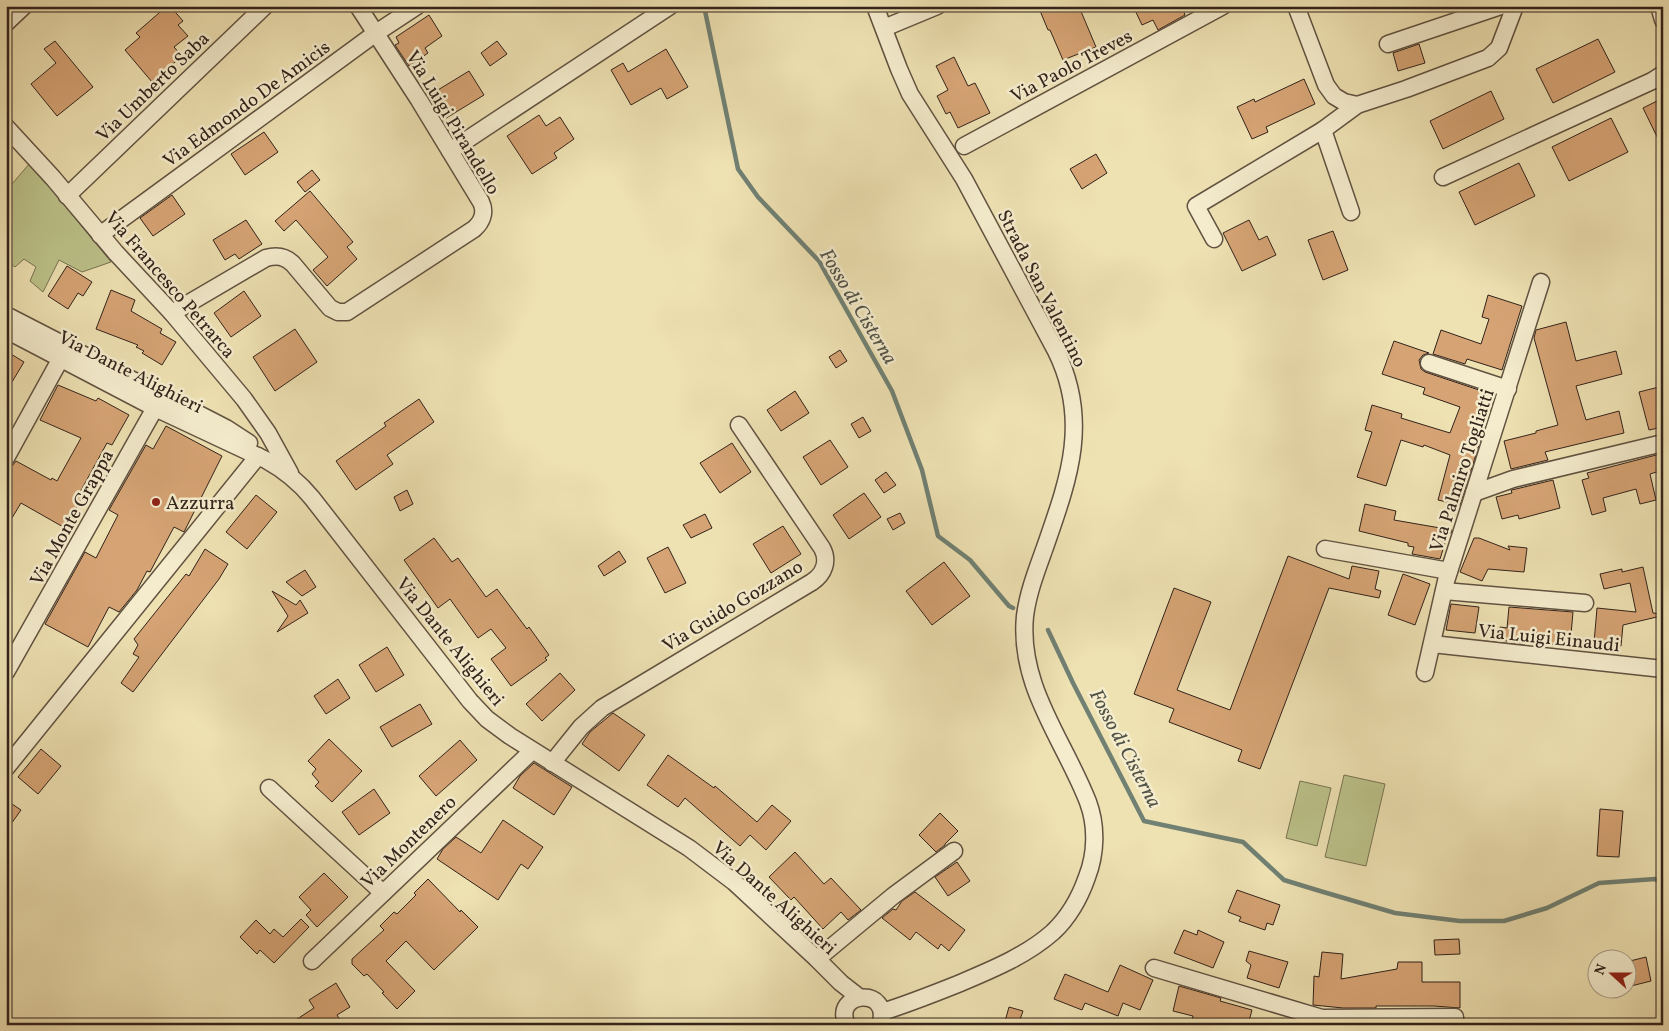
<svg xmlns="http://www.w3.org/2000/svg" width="1669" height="1031" viewBox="0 0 1669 1031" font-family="Vollkorn,serif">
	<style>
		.green { fill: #bcc28a; stroke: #777252 }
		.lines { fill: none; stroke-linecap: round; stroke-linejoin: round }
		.stream { stroke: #708073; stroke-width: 4.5 }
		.building { fill: #d5a374; stroke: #32231b }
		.minor-casing { stroke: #615241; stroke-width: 19 }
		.minor { stroke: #f4eccd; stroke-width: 16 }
		.poi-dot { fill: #8f2418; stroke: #f4eccd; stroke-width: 2 }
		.labels { text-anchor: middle; stroke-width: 5; stroke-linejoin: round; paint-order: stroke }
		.street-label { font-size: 19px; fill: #32231b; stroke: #f4eccd }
		.poi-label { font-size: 19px; fill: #32231b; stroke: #f4eccd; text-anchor: start }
		.water-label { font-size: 20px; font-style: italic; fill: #515247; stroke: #f4eccd }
	</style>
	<rect width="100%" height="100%" fill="#eee1b2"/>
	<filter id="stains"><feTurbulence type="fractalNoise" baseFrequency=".004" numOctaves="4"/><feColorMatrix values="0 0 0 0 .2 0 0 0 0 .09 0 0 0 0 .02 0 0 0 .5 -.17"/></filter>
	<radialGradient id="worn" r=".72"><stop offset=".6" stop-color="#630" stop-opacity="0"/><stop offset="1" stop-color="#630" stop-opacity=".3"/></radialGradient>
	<g class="green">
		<path d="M30,163L111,262L82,272L59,260L43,292L30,281L36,267L24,259L15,267L6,260V191Z"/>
		<path d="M1344,775L1385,784L1366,866L1325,857Z"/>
		<path d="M1300,781L1331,788L1317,846L1286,838Z"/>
	</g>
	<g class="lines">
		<g class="stream">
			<path d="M704,6L738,169L758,197L819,261L892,391L922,470L938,536L970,560L1009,606L1013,608"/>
			<path d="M1048,630L1073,683L1144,821L1243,842L1284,880L1320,891L1395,913L1460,921H1504L1547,908L1599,883L1655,879L1663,883"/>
		</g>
	</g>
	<g class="building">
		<path d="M167,6H170L183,21L178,25L188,36L174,47L182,56L152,82L125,50L140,37L136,33Z"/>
		<path d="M1038,6H1074L1076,10L1080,9L1096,47L1063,60L1050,30H1048Z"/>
		<path d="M1133,6H1182L1185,15L1158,30L1153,20L1142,25Z"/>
		<path d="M429,15L442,36L425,48L428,53L409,66L395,45L399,43L396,37Z"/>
		<path d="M1598,39L1615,72L1553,103L1536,69Z"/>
		<path d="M55,41L93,87L57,116L31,84L56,63L44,49Z"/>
		<path d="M497,41L507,54L490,66L481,53Z"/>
		<path d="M1419,44L1425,63L1398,71L1393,53Z"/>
		<path d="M666,49L688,87L667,99L661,88L631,105L611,70L623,63L628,72Z"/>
		<path d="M954,57L968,86L975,83L990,113L958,128L950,112L946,114L937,96L948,90L936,66Z"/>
		<path d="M469,71L484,95L443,120L428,96Z"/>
		<path d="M1304,79L1315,104L1266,127L1268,132L1252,139L1237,107L1254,99L1255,102Z"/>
		<path d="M1491,91L1504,119L1443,149L1430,121Z"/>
		<path d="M1663,98V149L1643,108Z"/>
		<path d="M539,115L546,126L560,117L574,139L554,153L557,158L532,174L507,136Z"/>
		<path d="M1611,118L1628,152L1569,181L1552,147Z"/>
		<path d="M264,132L278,152L245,175L231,154Z"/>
		<path d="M1096,154L1107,173L1082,189L1070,169Z"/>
		<path d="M1519,163L1535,196L1475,225L1459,192Z"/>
		<path d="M312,170L320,180L305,192L297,182Z"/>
		<path d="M310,191L353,242L347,247L357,259L327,286L313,270L328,257L296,220L284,231L275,221Z"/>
		<path d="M172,195L185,214L153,236L140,218Z"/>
		<path d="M246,220L262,244L239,259L235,254L225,260L213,240Z"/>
		<path d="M1249,220L1259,240L1267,236L1276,255L1242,271L1223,233Z"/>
		<path d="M1333,231L1348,270L1323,280L1308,240Z"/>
		<path d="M67,266L92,282L83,296L78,293L68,309L48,296Z"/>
		<path d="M111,290L135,300L131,311L162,329L160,333L176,342L162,365L142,353L144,351L136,347L138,345L96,329Z"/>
		<path d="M244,291L261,316L231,337L214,313Z"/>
		<path d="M1488,295L1522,306L1502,370L1467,359L1465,364L1433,354L1441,330L1481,344L1489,319L1482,317Z"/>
		<path d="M1566,322L1576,361L1616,351L1622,374L1576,386L1586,420L1619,411L1624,433L1545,452L1548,460L1511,469L1504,441L1536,433V431L1558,425L1534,338L1536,330Z"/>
		<path d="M295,329L317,362L275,391L253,357Z"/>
		<path d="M1394,341L1429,353L1423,355L1419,360L1421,369L1425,372L1491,394L1480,424L1485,426L1460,505L1438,500L1450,455L1424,445L1423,447L1401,440L1386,486L1357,477L1372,432L1365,430L1372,405L1402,414L1401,418L1450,433L1460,407L1423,394L1425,388L1382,374Z"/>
		<path d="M840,350L847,361L836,368L829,357Z"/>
		<path d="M6,351L24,362L6,392Z"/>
		<path d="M58,385L96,401L98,398L129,415L112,445L107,443L79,494L83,496L65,528L21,503L6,528V471L8,467L12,466L16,461L51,480L52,478L57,481L81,438L40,420Z"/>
		<path d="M1663,386V427L1649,430L1639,392Z"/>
		<path d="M795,391L809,413L781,431L767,410Z"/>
		<path d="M419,399L434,422L387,455L393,464L356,490L336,461L386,426L384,423Z"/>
		<path d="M863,417L871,431L859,438L851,424Z"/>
		<path d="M166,426L222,456L184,532L174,527L150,572L147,571L137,590L119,612L109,607L88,647L45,624L85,552L96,558L118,515L109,510L146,445L153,449Z"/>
		<path d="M830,440L848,467L821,485L803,457Z"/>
		<path d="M732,443L751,472L720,493L700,463Z"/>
		<path d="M1660,454L1663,470L1650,474L1656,500L1640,504L1636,489L1603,498L1606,511L1592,515L1582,480L1589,478L1587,473Z"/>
		<path d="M886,472L896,485L884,493L875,480Z"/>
		<path d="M1553,480L1560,508L1519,519L1518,515L1502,519L1496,497L1512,493L1511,490L1516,489Z"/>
		<path d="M407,490L413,504L400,511L394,497Z"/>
		<path d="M864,493L881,517L849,539L833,515Z"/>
		<path d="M256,495L277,512L247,549L226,532Z"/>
		<path d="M1365,504L1396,511L1394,520L1452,530L1451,533L1440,536L1447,537L1440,559L1412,554L1414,547L1408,546V543L1359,531Z"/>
		<path d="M900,513L905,523L893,530L887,519Z"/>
		<path d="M705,514L712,528L691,538L683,525Z"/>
		<path d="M783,526L801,554L771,573L753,544Z"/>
		<path d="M434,538L452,562L458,558L486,597L497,589L527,629L529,627L549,655L545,658L547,660L511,686L491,659L506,648L491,629L478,638L450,599L438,608L404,560Z"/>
		<path d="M1474,538H1479L1510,550L1508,546L1527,548L1524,572L1488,569L1482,581L1460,572Z"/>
		<path d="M668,547L686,583L665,593L647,558Z"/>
		<path d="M205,549L228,564L219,579L133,692L121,683L139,657L133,654L138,645L134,639L186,574L189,576Z"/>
		<path d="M619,551L626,562L604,576L598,566Z"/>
		<path d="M1288,556L1349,579L1352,566L1379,571L1375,589L1381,591L1379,598L1329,588L1260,769L1238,761L1242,750L1169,722L1174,709L1134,694L1174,588L1211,602L1177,690L1230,710Z"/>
		<path d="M944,562L970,596L932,625L906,591Z"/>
		<path d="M1643,567L1653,613L1661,614V616L1623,625L1621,646L1594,643L1597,608L1636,612L1630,583L1604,589L1600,574L1622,569V572Z"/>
		<path d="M305,570L316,587L302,596L286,582Z"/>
		<path d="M1403,574L1430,584L1415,625L1388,615Z"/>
		<path d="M272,591L296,605L300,600L308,613L277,632L288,616Z"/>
		<path d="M1451,604L1479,607L1475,633L1446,630Z"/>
		<path d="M1509,607L1573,612L1570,646L1549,644L1550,634L1524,632L1523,643L1499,640L1500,627L1507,628Z"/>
		<path d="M387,647L404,675L376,692L359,665Z"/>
		<path d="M560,673L575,690L542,721L526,704Z"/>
		<path d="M338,679L350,698L326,714L314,696Z"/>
		<path d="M420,704L432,724L392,747L380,727Z"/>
		<path d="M613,713L645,735L619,771L582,744L590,732Z"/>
		<path d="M329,739L362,771L332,802L315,786L319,782L312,774L316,769L308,761Z"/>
		<path d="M460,740L477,760L436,796L419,776Z"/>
		<path d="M41,749L61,766L38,794L18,777Z"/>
		<path d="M668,755L714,788L715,786L757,822L772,805L791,821L766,850L750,835L740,846L685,798L678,807L647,785Z"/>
		<path d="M534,763L572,787L554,815L513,788L520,776Z"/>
		<path d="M374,789L390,813L359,835L342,812Z"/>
		<path d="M6,800L21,810L6,831Z"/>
		<path d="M1600,809L1623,811L1619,857L1597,856Z"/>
		<path d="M940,813L958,831L945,844V845L936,852L919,835Z"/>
		<path d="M503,820L543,847L528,869L521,864L498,900L437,859L443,849L456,837L481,853Z"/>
		<path d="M795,852L824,884L831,878L861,910L848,920L841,912L823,929L794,897L791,900L769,877Z"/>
		<path d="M957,862L970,881L948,896L935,877Z"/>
		<path d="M324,873L348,897L317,927L306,915L311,910L299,897Z"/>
		<path d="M428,879L460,912L461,910L478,927L434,970L406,941L386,961L415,991L397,1009L382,993L384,992L367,974L364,976L352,964V959L384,930L380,926L394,912L397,914L416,895L414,893Z"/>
		<path d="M1237,890L1280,905L1273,925L1267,923L1265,930L1239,921L1241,917L1228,912Z"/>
		<path d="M915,892L965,930L949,951L941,944L938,949L916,932L910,940L882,918L893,909L896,910L902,901Z"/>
		<path d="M301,919L309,927L274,963L260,950L257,954L240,937L256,920L270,934L274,929L283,937Z"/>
		<path d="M1184,930L1197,935L1198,930L1224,942L1213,968L1174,953Z"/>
		<path d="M1459,939L1460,954L1435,955L1434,940Z"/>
		<path d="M1249,951L1288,962L1279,988L1247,978L1251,965L1246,961Z"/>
		<path d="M1322,952L1343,954L1341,979L1397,969L1398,962H1422V982H1460V1008L1434,1006H1376V1008H1343L1313,1005L1314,976L1319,977Z"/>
		<path d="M1646,957L1651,981L1631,986L1626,962Z"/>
		<path d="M1120,965L1153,980L1140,1010L1123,1003L1118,1016L1085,1003L1082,1010L1054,999L1065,974L1108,992Z"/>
		<path d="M336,983L350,1007L337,1015L343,1025H288L314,1008L309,1000Z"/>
		<path d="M1179,986L1221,998L1220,1001L1252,1010L1248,1025H1191L1193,1016L1173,1011Z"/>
		<path d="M1009,1007L1023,1011L1018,1025H1004Z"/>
	</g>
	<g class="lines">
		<defs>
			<g id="minor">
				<path d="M875,6L899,69L910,94L964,179L1056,351C1091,422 1068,481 1044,550C1036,572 1028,593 1025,616C1018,686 1064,740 1088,802C1097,826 1096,854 1087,877C1080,897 1069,917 1053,932C1026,956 991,970 958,984C933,994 908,1004 882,1012"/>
				<path d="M1296,6L1326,85L1334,96L1344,102L1357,105L1406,89L1488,58L1499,48L1515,6"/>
				<path d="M1659,6L1663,20"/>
				<path d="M6,23L24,6"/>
				<path d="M884,28L937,6"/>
				<path d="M1388,44L1501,6"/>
				<path d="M6,127L53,178L116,253L172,313L244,399L268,433L290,473"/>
				<path d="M1323,130L1351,212"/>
				<path d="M964,146L1223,6"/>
				<path d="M450,151L670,6"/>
				<path d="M1443,177L1652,81L1663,74"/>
				<path d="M67,196L265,6"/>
				<path d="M100,235L376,33L417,6"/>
				<path d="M1214,239L1196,206L1323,130L1357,105"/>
				<path d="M172,313L266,258C277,255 285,256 293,264L330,308L338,312H347L474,229C482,222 486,212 481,202L419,100L358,6"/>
				<path d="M6,315L226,428L249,443"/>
				<path d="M6,330L155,408L266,460C284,470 299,482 312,498L470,701L487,719L510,736L689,848L734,882L817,959L841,983L859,997"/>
				<path d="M1429,363L1508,389"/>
				<path d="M6,458L61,358"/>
				<path d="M1474,493L1513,479L1663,443"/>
				<path d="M1325,549L1449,571"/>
				<path d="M1444,591L1585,603"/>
				<path d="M1432,644L1663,669"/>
				<path d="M6,672L155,408"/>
				<path d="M1425,673L1446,581L1541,282"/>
				<path d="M552,763L581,727L602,708L812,582C824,574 829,561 822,548L739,425"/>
				<path d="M6,768L258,456"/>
				<path d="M269,788L383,893"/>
				<path d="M817,959L893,896L954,851"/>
				<path d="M312,961L532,751"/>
				<path d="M1154,968L1322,1018L1455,1017V1025"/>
				<path d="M847,1025C831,991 893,986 880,1025"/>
			</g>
		</defs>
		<use href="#minor" class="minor-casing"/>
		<use href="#minor" class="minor"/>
	</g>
	<circle class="poi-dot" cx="156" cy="502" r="5"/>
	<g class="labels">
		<g class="street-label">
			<text transform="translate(1071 65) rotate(-28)" y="7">Via Paolo Treves</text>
			<text transform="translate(152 86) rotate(-44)" y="7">Via Umberto Saba</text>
			<text transform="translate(246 103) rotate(-36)" y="7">Via Edmondo De Amicis</text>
			<text transform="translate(454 122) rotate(59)" y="7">Via Luigi Pirandello</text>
			<text transform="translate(171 284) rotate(49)" y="7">Via Francesco Petrarca</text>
			<text transform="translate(1043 288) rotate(63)" y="7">Strada San Valentino</text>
			<text transform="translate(131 371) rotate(27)" y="7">Via Dante Alighieri</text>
			<text transform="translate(1461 470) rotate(-72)" y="7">Via Palmiro Togliatti</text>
			<text transform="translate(71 517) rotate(-61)" y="7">Via Monte Grappa</text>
			<text transform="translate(732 605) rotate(-31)" y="7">Via Guido Gozzano</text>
			<text transform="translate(1549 637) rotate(6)" y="7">Via Luigi Einaudi</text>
			<text transform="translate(451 641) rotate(51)" y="7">Via Dante Alighieri</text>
			<text transform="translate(408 841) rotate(-44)" y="7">Via Montenero</text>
			<text transform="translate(775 897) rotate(42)" y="7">Via Dante Alighieri</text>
		</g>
		<g class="poi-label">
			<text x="166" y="509">Azzurra</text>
		</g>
		<g class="water-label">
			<text transform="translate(859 306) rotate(59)" y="7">Fosso di Cisterna</text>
			<text transform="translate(1126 748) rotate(62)" y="7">Fosso di Cisterna</text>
		</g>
	</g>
	<rect width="1669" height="1031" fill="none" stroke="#eee1b2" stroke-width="25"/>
	<rect x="8" y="8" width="1654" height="1016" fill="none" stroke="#32231b" stroke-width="2.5"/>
	<rect x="12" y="12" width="1644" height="1006" fill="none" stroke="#32231b"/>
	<g transform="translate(1612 974) rotate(291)"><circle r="24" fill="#f4eccd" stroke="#a69c86"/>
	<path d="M0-4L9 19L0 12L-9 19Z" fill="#8f2418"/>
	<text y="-8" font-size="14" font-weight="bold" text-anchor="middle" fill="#32231b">N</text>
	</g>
	<rect width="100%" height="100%" filter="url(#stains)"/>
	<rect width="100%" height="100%" fill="url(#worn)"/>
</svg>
